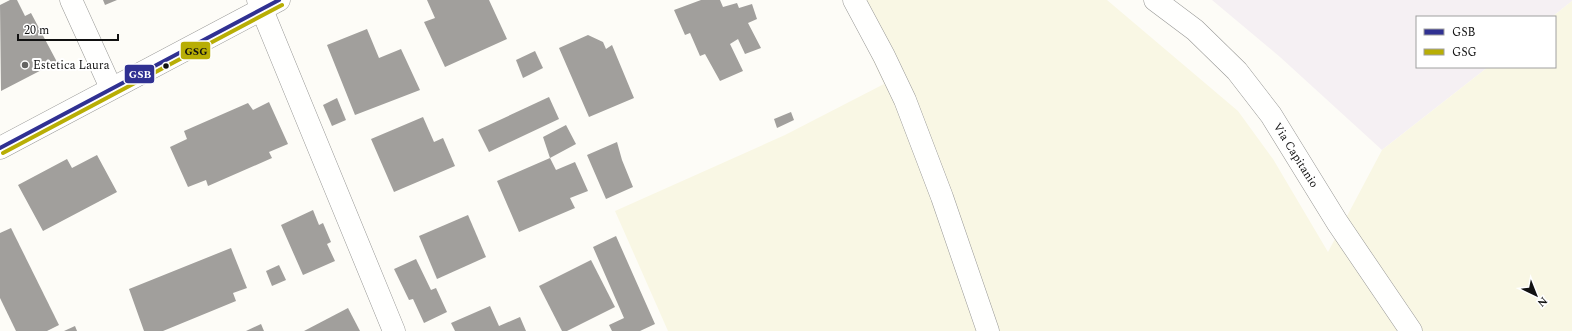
<svg xmlns="http://www.w3.org/2000/svg" width="1572" height="331" viewBox="0 0 1572 331" font-family="Spectral,serif">
	<style>
		.industrial { fill: #f5f0f3 }
		.farmland { fill: #f9f7e4 }
		.building { fill: #a19f9c }
		.lines { fill: none; stroke-linecap: round; stroke-linejoin: round }
		.minor-casing { stroke: #979795; stroke-width: 23 }
		.minor { stroke: #fffffe; stroke-width: 22 }
		.bus-1-casing { stroke: #fff; stroke-width: 7 }
		.bus-2-casing { stroke: #fff; stroke-width: 7 }
		.bus-1 { stroke: #303192; stroke-width: 4 }
		.bus-2 { stroke: #b8ae05; stroke-width: 4 }
		.poi-dot { fill: #646362; stroke: #fff; stroke-width: 1.5 }
		.bus-dot { fill: #111; stroke: #fff; stroke-width: 1.5 }
		.labels { text-anchor: middle; stroke-width: 4; stroke-linejoin: round; paint-order: stroke }
		.poi-label { font-size: 12px; fill: #111; stroke: #fff; text-anchor: start }
		.street-label { font-size: 12px; fill: #111; stroke: #fff }
		.line-badge { stroke: #fff; stroke-width: 1.5 }
		.badge-label { font-size: 11px; text-anchor: middle; font-weight: bold; fill: #fff }
		.pale-badge-label { font-size: 11px; text-anchor: middle; font-weight: bold; fill: #111 }
	</style>
	<rect width="100%" height="100%" fill="#fdfcf7"/>
	<path class="industrial" d="M1212,0H1572V1L1552,17H1417V67H1488L1382,150L1280,57Z"/>
	<path class="farmland" d="M845,0H1107L1238,111L1273,159L1328,252L1382,150L1488,67H1555V17H1552L1572,1V331H668L615,211L785,135L884,84Z"/>
	<g class="building">
		<path d="M10,0H17L25,16L31,13L57,62L1,91L0,5Z"/>
		<path d="M103,0H117L105,5Z"/>
		<path d="M427,0H489L507,39L445,67L424,22L435,18Z"/>
		<path d="M701,0H720L723,7L737,3L739,8L752,4L757,19L748,23L761,48L745,54L738,39L730,44L743,71L720,81L705,54L700,56L690,33L685,35L674,10Z"/>
		<path d="M367,29L379,58L401,49L420,90L355,115L327,45Z"/>
		<path d="M588,35L603,42L606,49L612,45L634,98L589,117L559,48Z"/>
		<path d="M535,51L543,68L523,78L516,60Z"/>
		<path d="M549,97L559,119L489,152L478,130Z"/>
		<path d="M337,98L346,120L332,126L323,105Z"/>
		<path d="M269,102L288,144L269,152L272,158L208,186L206,180L188,187L170,147L187,139L184,131L248,103L253,110Z"/>
		<path d="M791,112L794,120L777,128L774,119Z"/>
		<path d="M423,117L434,142L443,138L455,166L394,192L371,139Z"/>
		<path d="M566,125L576,144L550,158L556,170L575,162L588,191L570,198L575,208L519,232L497,181L550,158L543,137Z"/>
		<path d="M617,142L622,160L633,187L606,199L587,155Z"/>
		<path d="M97,155L117,192L43,231L18,185L67,159L72,168Z"/>
		<path d="M313,210L319,225L323,223L331,242L327,244L335,261L303,275L281,225Z"/>
		<path d="M468,215L486,257L437,279L419,236Z"/>
		<path d="M11,228L59,325L47,331H16L0,298V233Z"/>
		<path d="M616,236L655,324L640,331H612L609,325L624,318L593,247Z"/>
		<path d="M231,248L247,288L233,293L236,301L163,331H144L129,289Z"/>
		<path d="M416,259L431,290L436,288L447,312L424,323L413,299L409,300L394,269Z"/>
		<path d="M591,260L615,307L567,331H562L539,286Z"/>
		<path d="M279,265L286,280L272,286L266,271Z"/>
		<path d="M490,306L499,326L520,317L526,331H455L451,323Z"/>
		<path d="M348,308L360,331H304Z"/>
		<path d="M261,324L264,331H246Z"/>
		<path d="M75,326L77,331H64Z"/>
	</g>
	<g class="lines">
		<defs>
			<g id="minor">
				<path d="M71,0L111,88"/>
				<path d="M258,0L394,331"/>
				<path d="M854,0L884,56L905,100L942,197L988,331"/>
				<path d="M1155,0L1195,30L1237,71L1271,115L1337,222L1411,331"/>
				<path d="M0,148L279,0"/>
			</g>
		</defs>
		<use href="#minor" class="minor-casing"/>
		<use href="#minor" class="minor"/>
		<defs>
			<path id="bus-1" d="M0,148L279,0"/>
			<path id="bus-2" d="M3,153L282,5"/>
		</defs>
		<use href="#bus-1" class="bus-1-casing"/>
		<use href="#bus-2" class="bus-2-casing"/>
		<use href="#bus-1" class="bus-1"/>
		<use href="#bus-2" class="bus-2"/>
	</g>
	<circle class="poi-dot" cx="25" cy="65" r="4"/>
	<circle class="bus-dot" cx="166" cy="66" r="3.5"/>
	<g class="labels">
		<g class="poi-label">
			<text x="33" y="69">Estetica Laura</text>
		</g>
		<g class="street-label">
			<text transform="translate(1296 155) rotate(58)" y="4">Via Capitanio</text>
		</g>
	</g>
	<g class="line-badge">
		<rect x="180" y="41" width="31" height="19" rx="4" fill="#b8ae05"/>
		<rect x="124" y="64" width="31" height="20" rx="4" fill="#303192"/>
	</g>
	<g class="badge-label">
		<text x="140" y="78">GSB</text>
	</g>
	<g class="pale-badge-label">
		<text x="196" y="55">GSG</text>
	</g>
	<rect x="1416" y="16" width="140" height="52" fill="#ffffff" stroke="#a0a0a0"/>
	<rect x="1424" y="29" width="20" height="6" fill="#303192" stroke="#a0a0a0"/>
	<text x="1452" y="36" font-size="12" fill="#111111">GSB</text>
	<rect x="1424" y="49" width="20" height="6" fill="#b8ae05" stroke="#a0a0a0"/>
	<text x="1452" y="56" font-size="12" fill="#111111">GSG</text>
	<g transform="translate(1536 295) rotate(137)" stroke="#ffffff" stroke-width="3" paint-order="stroke">
	<path d="M0-3L7 15L0 10L-7 15Z" fill="#111111"/>
	<text y="-6" font-size="11" font-weight="bold" text-anchor="middle" fill="#111111">N</text>
	</g>
	<path d="M18 34v6h100v-6" fill="none" stroke="#111111" stroke-width="2"/>
	<text x="24" y="34" font-size="12" fill="#111111" stroke="#ffffff" stroke-width="3" paint-order="stroke">20 m</text>
</svg>
